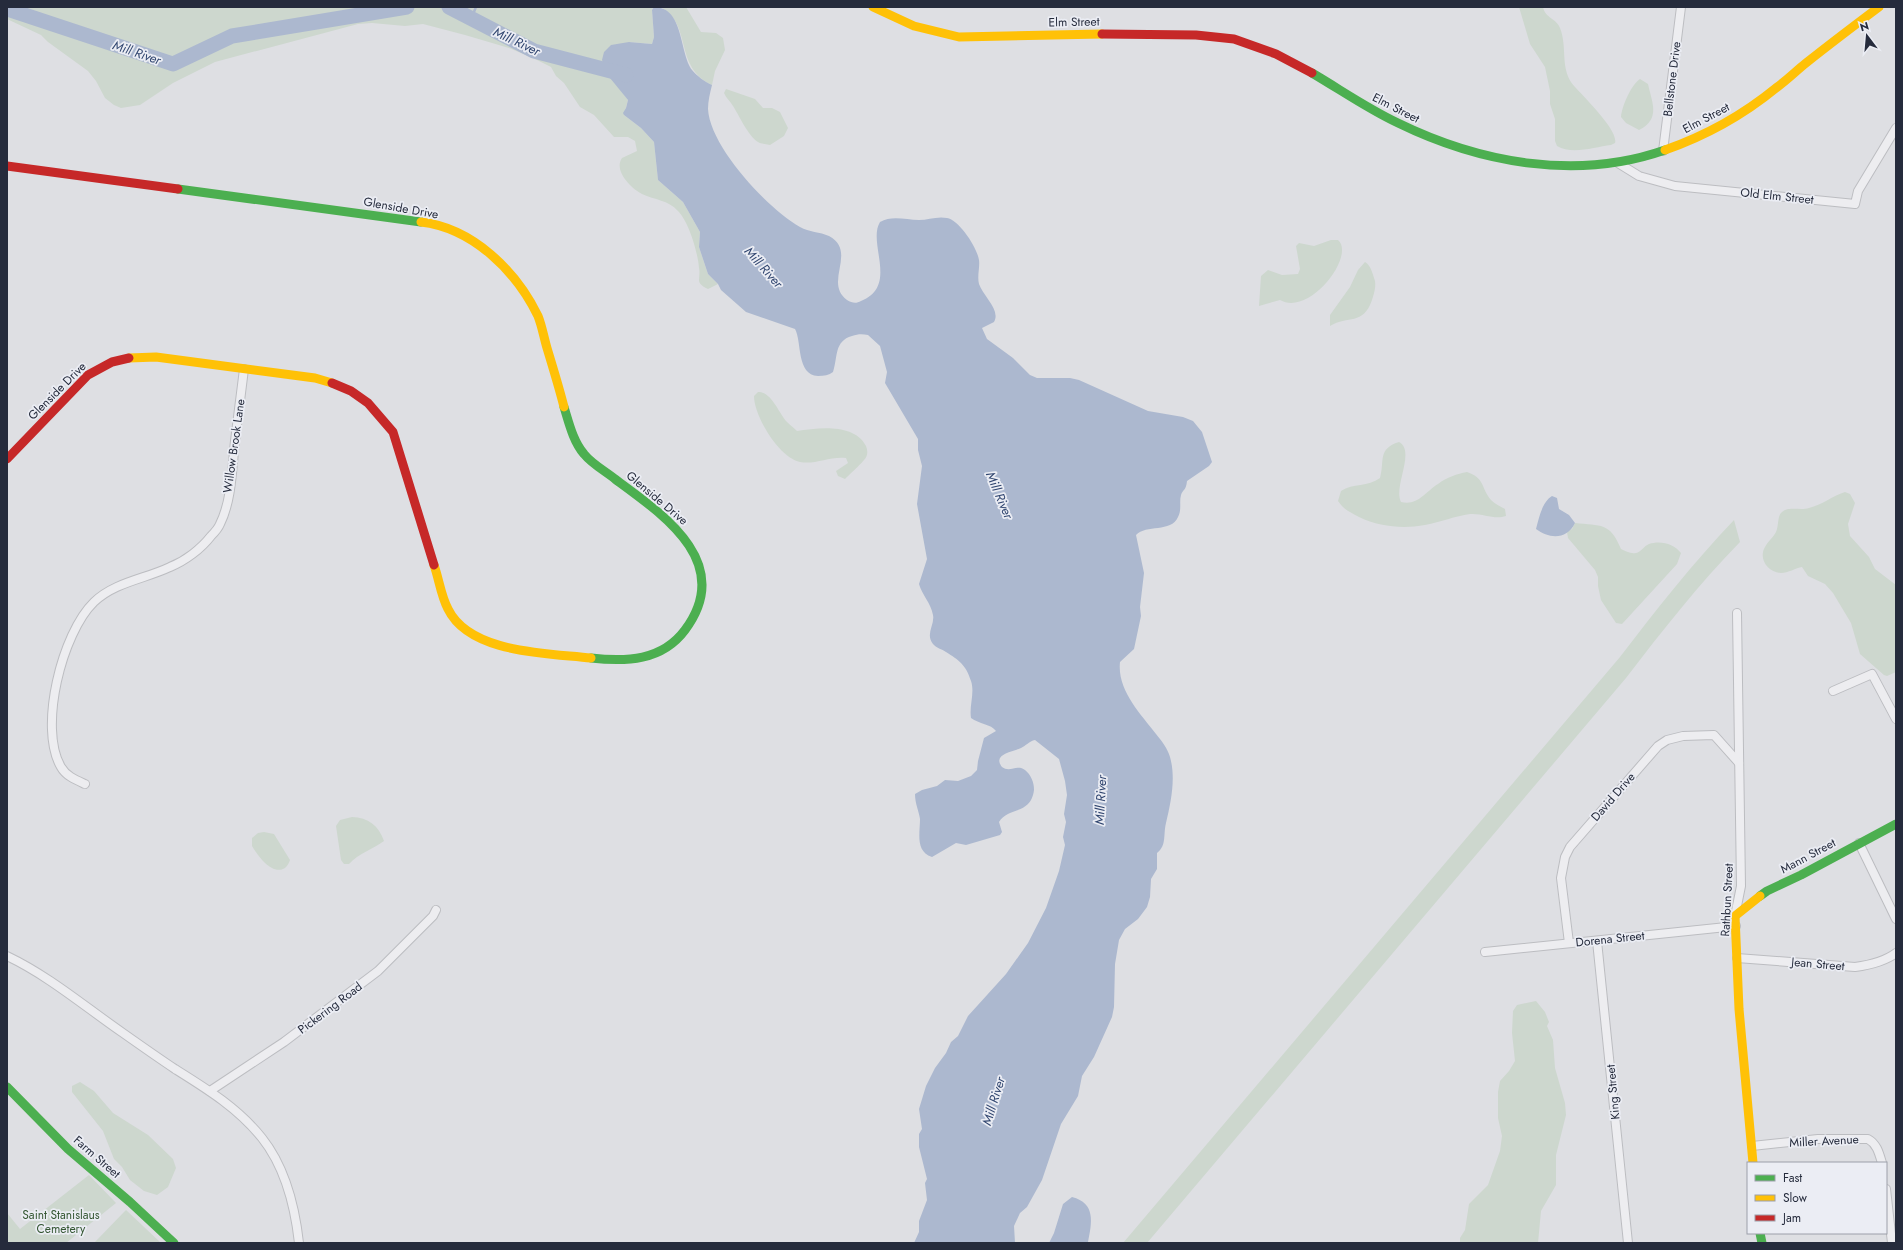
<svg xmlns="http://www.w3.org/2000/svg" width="1903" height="1250" viewBox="0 0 1903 1250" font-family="Jost,sans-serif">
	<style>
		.green { fill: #cdd7ce }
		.water { fill: #acb8cf }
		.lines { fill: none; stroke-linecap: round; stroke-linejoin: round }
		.stream { stroke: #acb8cf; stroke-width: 2.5 }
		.river { stroke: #acb8cf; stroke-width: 15 }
		.street-casing { stroke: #bcbdc1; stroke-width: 10 }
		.street { stroke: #ededf0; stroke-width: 8 }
		.fast { stroke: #4caf50; stroke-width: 9 }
		.slow { stroke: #ffc107; stroke-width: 9 }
		.jam { stroke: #c62828; stroke-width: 9 }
		.labels { text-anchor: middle; stroke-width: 3.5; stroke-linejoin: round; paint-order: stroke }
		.street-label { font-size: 12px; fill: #252b3c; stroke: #ebedf4 }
		.park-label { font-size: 12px; fill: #355733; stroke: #ebedf4 }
		.water-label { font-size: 13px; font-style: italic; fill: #30456f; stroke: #ebedf4 }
	</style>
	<rect width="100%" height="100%" fill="#dedfe3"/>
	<g class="green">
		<path d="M7,7H654L652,10L654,37L652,44L629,42L621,90L628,100L624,115L641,128L654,142L658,180L683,202L700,232L699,247L708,274L718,284L708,289C704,287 700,285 699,281C699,277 700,272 699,268C698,253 689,222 678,211C668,200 655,200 642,194C632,189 613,171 622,158L637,151L635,141L628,137H614L594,115L580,107L564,83L556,76L551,67L533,58L509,48L465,35L423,24L405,26L372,23L358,24L215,62L173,83L140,105L121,108L114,105L105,98L96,81L88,71L48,42L41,35L7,19Z"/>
		<path d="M660,7H686L701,32L716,33L723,38L725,50L715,71L712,85C673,67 693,23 660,7Z"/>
		<path d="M1519,7H1543C1545,18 1557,19 1560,28C1568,48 1559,70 1575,87C1584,97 1619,131 1615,143L1611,145C1595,147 1572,155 1557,146L1555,141V119L1550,104V91L1545,67L1530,44Z"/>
		<path d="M1640,79L1648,84C1652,103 1661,119 1639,130L1626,123L1621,117C1622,106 1631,85 1640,79Z"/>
		<path d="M726,89L755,99L763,108H772L780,112L788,128L784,136L770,145C766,144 761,144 758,142C748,136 739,115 733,106C730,101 726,98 724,93Z"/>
		<path d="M1331,240H1338C1356,255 1310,317 1280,300L1259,306L1261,276L1268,270L1282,275L1298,274L1300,269L1296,246L1299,243L1314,246Z"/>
		<path d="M1365,262C1371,265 1373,275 1375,281C1376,287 1374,294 1372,300C1363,326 1348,315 1330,326V315L1350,287L1358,270Z"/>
		<path d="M758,392C772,392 779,414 787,422C790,425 794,428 797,431C818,428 854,423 866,446C868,451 868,456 864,460C863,462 846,478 845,479L838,476L836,471L848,463L846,458C830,456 815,465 800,462C779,458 754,416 754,396Z"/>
		<path d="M1399,442C1416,451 1393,487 1401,502C1418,506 1425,492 1438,484C1447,477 1457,474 1467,472C1485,478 1481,488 1491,500C1495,504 1500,506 1505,509L1506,516C1494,520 1483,513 1470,514C1455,516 1441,522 1425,525C1403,529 1380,527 1359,517C1350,512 1344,510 1338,501L1341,491C1353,483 1368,487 1380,478C1385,461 1377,449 1399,442Z"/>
		<path d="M1845,492L1850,494L1855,503L1848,524L1850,536L1869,557L1875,569L1896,585V672L1887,676L1884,675L1860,654L1851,623L1833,593L1825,584L1808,576L1802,567C1796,568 1788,573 1781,573C1768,572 1758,559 1765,547C1768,541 1773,538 1776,532C1779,526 1777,516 1782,512C1789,506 1801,511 1809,508C1822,505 1832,496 1845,492Z"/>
		<path d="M1734,520L1740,542C1699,584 1662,631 1626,678L1147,1243H1123L1620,657C1656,610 1693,563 1734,520Z"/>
		<path d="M1575,523C1601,526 1610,522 1621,549C1626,551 1630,554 1636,553C1641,552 1644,546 1649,544C1661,540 1674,544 1681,553L1677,564L1622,624L1616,623L1601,600L1598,586V577L1595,570L1568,538L1567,532L1572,529Z"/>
		<path d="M352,817C368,817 379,826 384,841C372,850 359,853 349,864H344L341,860L336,826L340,820Z"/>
		<path d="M264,832L274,834L290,860C289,863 288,865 285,868C272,876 258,856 252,846V838L258,833Z"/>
		<path d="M1536,1001L1545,1012L1549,1022L1547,1026L1553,1040L1555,1068L1565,1103L1566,1115L1556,1155V1185L1541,1211L1538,1243H1460V1238L1465,1230L1469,1204L1488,1185L1500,1151L1502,1136L1498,1118V1092L1500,1081L1509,1071L1515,1061L1512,1033L1513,1011L1517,1005Z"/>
		<path d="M80,1082L94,1091L113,1113L148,1135L173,1159L176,1168L168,1187L157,1195L144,1191L130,1180L122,1167L114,1159L103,1131L72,1092V1086Z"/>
		<path d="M89,1175L116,1203L66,1243H7V1213L20,1229Z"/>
		<path d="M126,1210L161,1243H94Z"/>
	</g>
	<g class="water">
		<path d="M654,7C684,7 679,52 692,70C697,76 705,82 712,85C710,93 708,101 708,109C710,147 768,209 800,227C809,232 820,232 829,236C858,252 823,282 847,300C852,303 856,304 861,301C899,286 867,243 880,222C892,215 906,220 919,220C928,220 937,216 947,218C959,220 977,247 979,260C980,268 977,276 979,284C983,296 1001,310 994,322L982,328L987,339L1013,358L1030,375L1037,378H1070L1079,380L1148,411L1183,417L1193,421L1202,432L1212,462L1209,466L1187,481C1186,491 1183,489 1181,495C1179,502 1182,510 1178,517C1171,533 1146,524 1136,535L1144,573L1140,607L1141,616L1134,649L1120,662C1117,690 1140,713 1156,734C1161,740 1168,749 1170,757C1176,778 1171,802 1166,823C1163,835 1167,845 1157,853V869L1151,879L1150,897L1147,907L1138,919L1125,929L1119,940L1115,964L1114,1007L1112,1017L1094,1057L1082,1076L1078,1096L1061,1124L1042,1180L1027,1207L1020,1213L1014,1226L1015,1243H914L919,1232V1221L927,1200L925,1183L927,1179L919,1147V1134L922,1129L919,1109L926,1086L935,1068L946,1053L951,1042L958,1036L968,1016L1006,974L1028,943L1046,908L1059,871L1065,845L1063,837L1066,822L1064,814L1067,795L1065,781L1059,759L1035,740C1029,741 1026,746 1021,748C1012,752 992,754 1002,767C1010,773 1017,764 1025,770C1031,775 1034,782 1034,790C1031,815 1008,807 999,822L1002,832L1000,835L966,845L956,843L932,857C915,851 920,833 920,819C919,811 915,804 915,794L922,790L937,786L945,780L958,781L971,776L977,770L978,761L984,738L996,731C991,724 979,724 971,718C969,706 975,693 971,681C966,665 959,660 946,652C942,649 936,648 933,644C925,634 935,625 933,615C931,603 922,595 919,584L927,559L917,504L922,466L918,450V439L885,383L887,372L880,346L868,335C862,334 858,334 852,336C834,341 838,357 833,372C829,375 824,376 818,376C796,375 802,341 795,329L746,312L721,290L718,284L708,274L699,247L700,232L683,202L658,180L654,142L641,128L624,115L623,113L626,108L628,100L610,78L602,60L604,52L611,45L629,42L652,44L654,37L652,10Z"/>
		<path d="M1552,496L1557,498L1559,509L1569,515L1575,523C1567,540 1549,539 1536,529C1539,518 1542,502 1552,496Z"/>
		<path d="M1072,1197C1096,1203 1092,1223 1088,1242L1049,1243L1054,1233L1063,1204Z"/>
	</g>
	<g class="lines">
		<path class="stream" d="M471,19L476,7"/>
		<g class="river">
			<path d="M449,7L534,51L626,75"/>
			<path d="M7,9L173,64L232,36L407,7"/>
		</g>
		<defs>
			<g id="street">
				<path d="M1663,151L1681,7"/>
				<path d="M1618,163L1639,176L1675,186L1855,204L1858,191L1896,128"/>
				<path d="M1833,691L1872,674L1896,719"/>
				<path d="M85,784C76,780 66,776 61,767C38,728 62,633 94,602C115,582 145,579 170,567C185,561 201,549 211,536C214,533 218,529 220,524C232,500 232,468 235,441C238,417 241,393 244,369"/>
				<path d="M1859,843L1896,919"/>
				<path d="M1735,916L1741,886L1737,613"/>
				<path d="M1597,941L1628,1243"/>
				<path d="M1569,943L1561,878L1565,857L1570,847L1658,746L1667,740L1683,736L1714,735L1739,763"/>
				<path d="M1485,952L1736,926"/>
				<path d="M7,956C49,976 84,1006 123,1033C140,1045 157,1057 175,1069C207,1089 238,1108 262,1138C285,1167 295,1207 299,1243"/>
				<path d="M1737,958L1855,967C1870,965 1884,962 1896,953"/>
				<path d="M210,1091L284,1042L378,971L433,916L436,910"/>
				<path d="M1752,1146L1818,1139H1868C1877,1144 1879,1153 1882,1163"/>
				<path d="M1886,1189L1892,1243"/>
			</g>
		</defs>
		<use href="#street" class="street-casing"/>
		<use href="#street" class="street"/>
		<g class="fast">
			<path d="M1312,73C1341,90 1368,109 1398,123C1480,163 1577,181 1665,150"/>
			<path d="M178,189L421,222"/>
			<path d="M564,407C569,423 573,441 584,454C592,464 605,471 615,479C664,515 735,563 685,630C662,661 626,662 591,658"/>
			<path d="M1760,896L1767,891L1801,875L1896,824"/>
			<path d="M7,1087L68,1149L130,1202L174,1243"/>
			<path d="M1760,1233L1762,1243"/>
		</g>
		<g class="slow">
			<path d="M873,7L914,26L959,37L1102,34"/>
			<path d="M1665,150C1705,136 1743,115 1776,88C1787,80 1796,71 1806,63C1830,44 1855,25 1879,7"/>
			<path d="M421,222C473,228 516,271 538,316C542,326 544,338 547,348C553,368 559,387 564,407"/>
			<path d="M129,358L156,357L315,378L332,383"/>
			<path d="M434,565C439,579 441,596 448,609C470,654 549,653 591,658"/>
			<path d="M1753,1163L1739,1009L1735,916L1760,896"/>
		</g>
		<g class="jam">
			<path d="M1102,34L1196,35L1234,39L1276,54L1312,73"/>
			<path d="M7,166L178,189"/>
			<path d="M332,383L351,391L368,403L393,432L434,565"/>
			<path d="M7,459L88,375L112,362L129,358"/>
		</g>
	</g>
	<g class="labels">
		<g class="street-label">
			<text transform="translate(1074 22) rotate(-1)" y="4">Elm Street</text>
			<text transform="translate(1672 79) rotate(-83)" y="4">Bellstone Drive</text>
			<text transform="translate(1396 108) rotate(27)" y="4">Elm Street</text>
			<text transform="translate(1706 118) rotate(-28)" y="4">Elm Street</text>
			<text transform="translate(1777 196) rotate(6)" y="4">Old Elm Street</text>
			<text transform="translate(401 208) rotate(10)" y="4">Glenside Drive</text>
			<text transform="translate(57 391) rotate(-45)" y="4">Glenside Drive</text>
			<text transform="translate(234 446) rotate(-82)" y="4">Willow Brook Lane</text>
			<text transform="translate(657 498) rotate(40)" y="4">Glenside Drive</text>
			<text transform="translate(1613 797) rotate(-49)" y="4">David Drive</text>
			<text transform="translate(1808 856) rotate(-28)" y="4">Mann Street</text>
			<text transform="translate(1727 900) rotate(-87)" y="4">Rathbun Street</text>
			<text transform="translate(1610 939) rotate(-6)" y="4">Dorena Street</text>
			<text transform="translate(1818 964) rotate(5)" y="4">Jean Street</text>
			<text transform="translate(330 1008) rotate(-37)" y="4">Pickering Road</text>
			<text transform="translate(1613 1092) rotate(-95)" y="4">King Street</text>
			<text transform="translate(1824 1141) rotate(-3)" y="4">Miller Avenue</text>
			<text transform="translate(97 1157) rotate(41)" y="4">Farm Street</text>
		</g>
		<g class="park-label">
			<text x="61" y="1219">Saint Stanislaus<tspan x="61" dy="14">Cemetery</tspan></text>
		</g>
		<g class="water-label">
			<text transform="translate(517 41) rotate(25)" y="5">Mill River</text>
			<text transform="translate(137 52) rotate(19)" y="5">Mill River</text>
			<text transform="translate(764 267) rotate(48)" y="5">Mill River</text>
			<text transform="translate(1000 495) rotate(67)" y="5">Mill River</text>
			<text transform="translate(1100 800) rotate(-87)" y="5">Mill River</text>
			<text transform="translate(993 1101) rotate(-73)" y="5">Mill River</text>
		</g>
	</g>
	<rect width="1903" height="1250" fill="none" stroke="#252b3c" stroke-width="16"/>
	<rect x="1747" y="1162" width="140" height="72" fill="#ebedf4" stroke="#9c9faa"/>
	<rect x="1755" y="1175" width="20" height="6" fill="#4caf50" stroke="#9c9faa"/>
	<text x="1783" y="1182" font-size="12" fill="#252b3c">Fast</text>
	<rect x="1755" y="1195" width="20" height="6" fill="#ffc107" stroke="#9c9faa"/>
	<text x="1783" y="1202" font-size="12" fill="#252b3c">Slow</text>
	<rect x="1755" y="1215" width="20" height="6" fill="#c62828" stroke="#9c9faa"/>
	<text x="1783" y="1222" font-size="12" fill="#252b3c">Jam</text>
	<g transform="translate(1867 36) rotate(344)" stroke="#ebedf4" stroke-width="3" paint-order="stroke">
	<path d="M0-3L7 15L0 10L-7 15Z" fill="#252b3c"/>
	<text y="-6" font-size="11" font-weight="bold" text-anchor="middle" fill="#252b3c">N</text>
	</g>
</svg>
